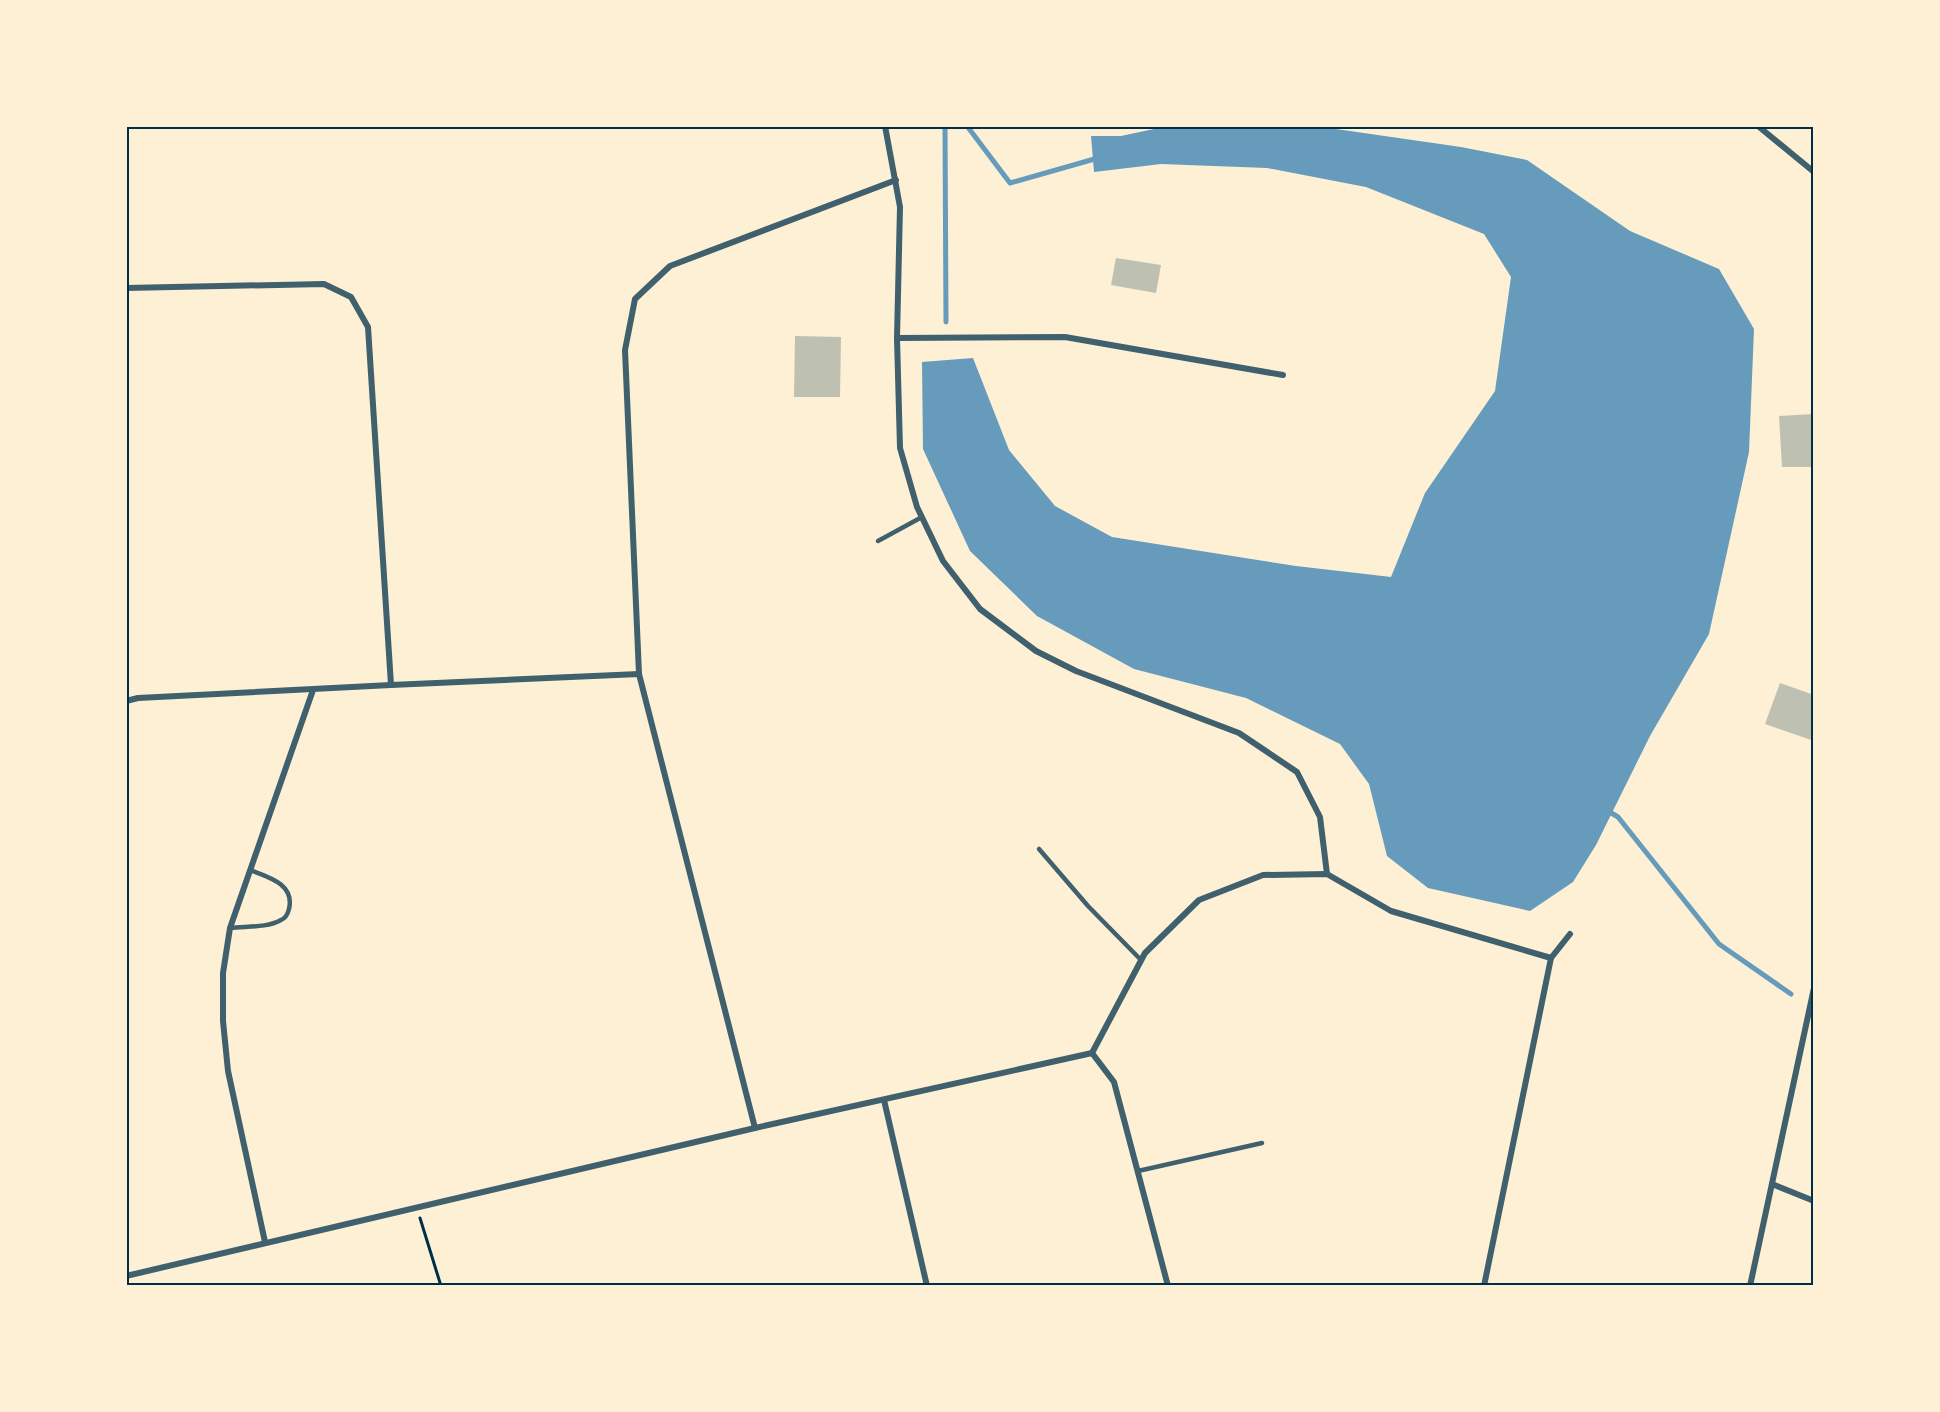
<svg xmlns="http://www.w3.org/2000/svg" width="1940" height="1412" viewBox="0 0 1940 1412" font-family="'Source Sans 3',sans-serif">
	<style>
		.water { fill: #669bbc }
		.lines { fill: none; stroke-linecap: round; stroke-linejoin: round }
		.stream { stroke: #669bbc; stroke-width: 5 }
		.building { fill: #bec0b2 }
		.path { stroke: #003049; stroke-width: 3 }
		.service { stroke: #3f606c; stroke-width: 4.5 }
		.minor { stroke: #3f606c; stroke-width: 6 }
		.neatline { fill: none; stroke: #003049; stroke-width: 2 }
	</style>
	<rect width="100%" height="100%" fill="#fdf0d5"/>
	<path class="water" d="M1168,126H1315L1461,147L1527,160L1630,231L1719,269L1754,329L1749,452L1709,634L1650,736L1596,845L1573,882L1530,911L1428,888L1387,856L1369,784L1340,744L1246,698L1134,669L1037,616L970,551L923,449L922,362L973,358L1009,450L1055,506L1112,537L1296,566L1391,577L1425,493L1495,391L1511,277L1484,234L1366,187L1267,168L1161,164L1094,172L1091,136H1121Z"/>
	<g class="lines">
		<g class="stream">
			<path d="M945,126L946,322"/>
			<path d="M967,126L1010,183L1098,158"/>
			<path d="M1608,811L1618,817L1719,944L1791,994"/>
		</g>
	</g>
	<g class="building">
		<path d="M1116,258L1161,265L1156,293L1111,285Z"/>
		<path d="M795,336L841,337L840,397H794Z"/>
		<path d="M1814,414V467H1782L1779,416Z"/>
		<path d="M1780,683L1814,695V741L1765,724Z"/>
	</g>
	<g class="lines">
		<path class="path" d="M420,1218L441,1286"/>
		<g class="service">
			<path d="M878,541L922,517"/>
			<path d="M1039,849L1088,906L1141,960"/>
			<path d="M230,928C246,926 267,928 281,920C286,918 288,913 289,909C295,884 268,877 250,870"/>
			<path d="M1138,1171L1262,1143"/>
		</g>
		<g class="minor">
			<path d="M885,126L900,207L897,338L900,448L917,507L943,561L980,609L1036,651L1076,671L1239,733L1297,772L1320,817L1327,874"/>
			<path d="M1758,126L1814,172"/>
			<path d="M126,288L324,284L351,297L368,327L391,685"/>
			<path d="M897,338L1065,337L1283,375"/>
			<path d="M639,674L625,350L635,299L670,266L896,180"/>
			<path d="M126,701L138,698L391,685L639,674L755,1128"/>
			<path d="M1551,958L1570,934"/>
			<path d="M1092,1053L1145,953L1199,900L1263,875L1327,874L1391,911L1551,958L1484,1286"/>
			<path d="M1092,1053L1114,1082L1168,1286"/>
			<path d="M884,1100L927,1286"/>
			<path d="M1772,1184L1814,1201"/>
			<path d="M265,1242L228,1071L223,1021V973L230,928L313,690"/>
			<path d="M126,1276L755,1128L1092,1053"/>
			<path d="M1750,1286L1814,988"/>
		</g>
	</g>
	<rect width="1940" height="1412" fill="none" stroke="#fdf0d5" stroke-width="255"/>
	<rect x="128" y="128" width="1684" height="1156" class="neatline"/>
</svg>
